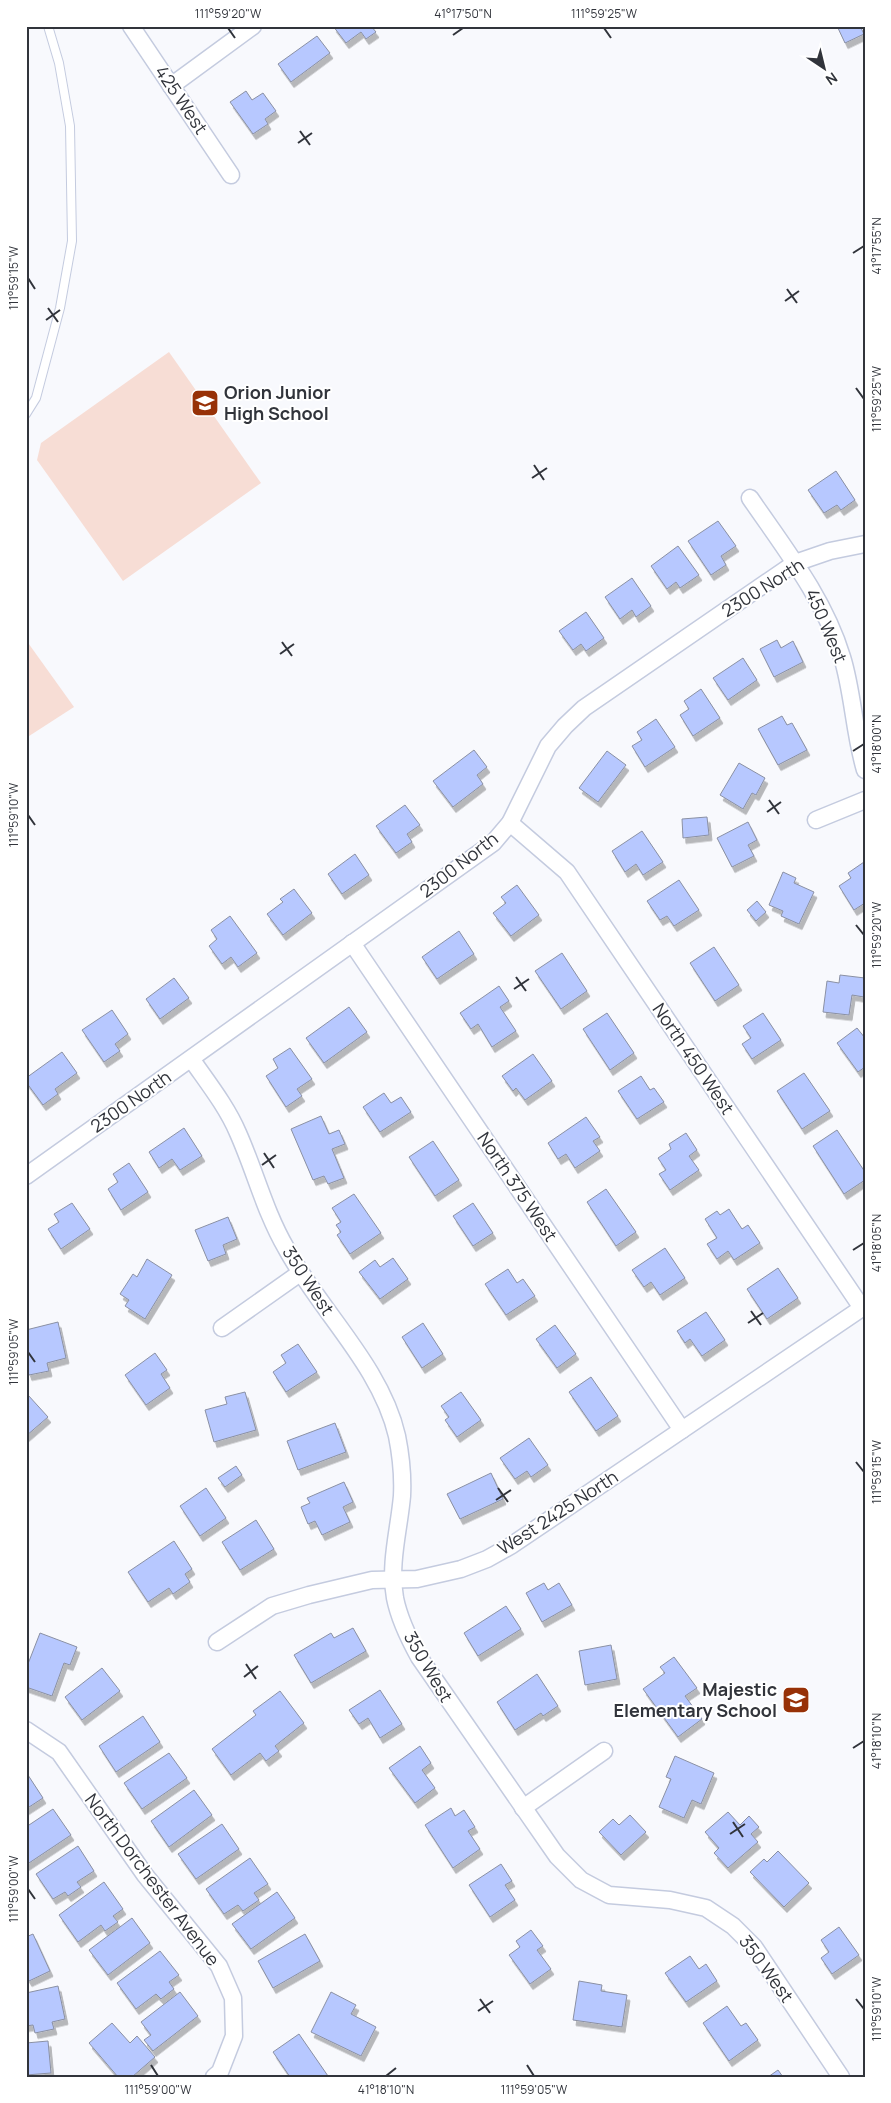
<svg xmlns="http://www.w3.org/2000/svg" width="891" height="2103" viewBox="0 0 891 2103" font-family="Manrope,sans-serif">
	<style>
		.green { fill: #f7ddd5 }
		.building { fill: #b7c8ff; stroke: #8a90a3; filter: url(#shadow) }
		.lines { fill: none; stroke-linecap: round; stroke-linejoin: round }
		.service-casing { stroke: #c4cbdf; stroke-width: 10 }
		.minor-casing { stroke: #c4cbdf; stroke-width: 19 }
		.service { stroke: #fff; stroke-width: 8 }
		.minor { stroke: #fff; stroke-width: 16 }
		.ticks { fill: none; stroke: #31343b; stroke-width: 2 }
		.labels { text-anchor: middle; stroke-width: 4; stroke-linejoin: round; paint-order: stroke }
		.street-label { font-size: 18px; fill: #31343b; stroke: #fff }
		.poi-label { font-size: 18px; font-weight: bold; fill: #31343b; stroke: #fff; text-anchor: start }
		.neatline { fill: none; stroke: #31343b; stroke-width: 2 }
		.ticks-label { font-size: 12px; text-anchor: middle; fill: #31343b }
	</style>
	<defs>
		<filter id="shadow"><feDropShadow dx="3" dy="5.5" stdDeviation="0" flood-color="#0004"/></filter>
	</defs>
	<rect width="100%" height="100%" fill="#f8f9fd"/>
	<g class="green">
		<path d="M169,352L261,483L123,581L37,460L41,443Z"/>
		<path d="M26,640L74,707L26,738Z"/>
	</g>
	<g class="building">
		<path d="M333,26H371L376,32L366,39L361,32L346,43Z"/>
		<path d="M837,26H860L864,34L845,43Z"/>
		<path d="M317,36L330,53L291,82L278,64Z"/>
		<path d="M246,91L252,100L263,93L276,111L265,119L268,124L253,134L230,102Z"/>
		<path d="M836,471L855,500L841,510L837,505L824,513L808,490Z"/>
		<path d="M718,521L736,546L721,556L726,565L711,575L688,541Z"/>
		<path d="M678,546L699,575L680,588L676,582L667,589L651,566Z"/>
		<path d="M632,578L651,606L636,617L632,610L620,619L605,597Z"/>
		<path d="M586,612L604,638L586,651L581,644L573,650L559,631Z"/>
		<path d="M777,640L781,648L793,641L803,662L774,677L760,649Z"/>
		<path d="M743,658L757,680L728,700L713,678Z"/>
		<path d="M701,689L720,718L693,736L680,715L689,709L684,701Z"/>
		<path d="M782,716L787,725L792,723L807,750L778,765L758,729Z"/>
		<path d="M656,719L675,747L645,767L632,746L642,740L637,732Z"/>
		<path d="M474,750L487,767L477,775L483,784L453,807L433,781Z"/>
		<path d="M607,751L626,765L598,802L579,788Z"/>
		<path d="M739,763L765,778L756,795L752,793L743,809L720,795Z"/>
		<path d="M405,805L420,825L407,834L412,842L396,853L376,826Z"/>
		<path d="M707,817L709,835L683,838L682,819Z"/>
		<path d="M748,822L757,840L748,845L754,856L732,867L717,838Z"/>
		<path d="M642,831L663,862L643,875L636,864L625,872L612,851Z"/>
		<path d="M355,854L369,875L342,894L328,874Z"/>
		<path d="M864,862L865,903L854,910L839,886L851,878L848,873Z"/>
		<path d="M783,872L796,878L794,883L814,892L799,924L781,916L783,911L769,905Z"/>
		<path d="M679,880L699,910L674,926L667,916L660,920L647,901Z"/>
		<path d="M517,885L539,915L511,936L493,913L506,903L501,897Z"/>
		<path d="M294,889L312,913L283,935L267,914L283,902L280,899Z"/>
		<path d="M757,901L766,912L756,921L747,910Z"/>
		<path d="M230,916L257,953L238,967L231,957L222,964L209,946L217,939L211,930Z"/>
		<path d="M459,931L474,954L437,979L422,957Z"/>
		<path d="M714,947L739,985L715,1001L690,963Z"/>
		<path d="M562,953L587,991L561,1009L535,971Z"/>
		<path d="M840,975L865,978L864,997L852,995L849,1015L823,1012L827,981L839,983Z"/>
		<path d="M174,978L189,998L160,1019L146,999Z"/>
		<path d="M499,986L509,1001L500,1007L516,1031L492,1047L478,1024L471,1029L460,1013Z"/>
		<path d="M349,1007L367,1032L324,1063L306,1038Z"/>
		<path d="M112,1010L128,1034L115,1044L120,1051L104,1062L82,1030Z"/>
		<path d="M607,1013L634,1053L610,1070L583,1029Z"/>
		<path d="M763,1013L781,1040L752,1059L742,1044L751,1038L743,1026Z"/>
		<path d="M857,1028L865,1038V1067L858,1072L837,1043Z"/>
		<path d="M290,1048L312,1079L297,1089L302,1096L286,1107L266,1076L278,1068L273,1059Z"/>
		<path d="M62,1052L77,1073L55,1089L58,1094L43,1105L26,1082V1078Z"/>
		<path d="M533,1054L552,1081L525,1100L516,1088L513,1091L502,1076Z"/>
		<path d="M804,1073L830,1111L802,1129L777,1091Z"/>
		<path d="M641,1076L650,1090L654,1088L664,1102L637,1119L618,1091Z"/>
		<path d="M384,1093L391,1103L401,1097L411,1112L380,1132L363,1107Z"/>
		<path d="M321,1116L329,1134L339,1130L345,1144L332,1149L344,1178L328,1184L324,1176L313,1180L291,1129Z"/>
		<path d="M586,1117L600,1137L593,1141L600,1151L575,1168L566,1154L558,1159L548,1143Z"/>
		<path d="M184,1128L202,1156L180,1170L172,1159L159,1168L149,1152Z"/>
		<path d="M837,1130L865,1172V1180L844,1194L813,1146Z"/>
		<path d="M686,1133L697,1150L689,1156L699,1170L670,1190L659,1174L666,1170L658,1158L671,1149L669,1144Z"/>
		<path d="M433,1141L459,1180L435,1196L409,1157Z"/>
		<path d="M129,1163L148,1192L121,1210L108,1189L118,1182L113,1174Z"/>
		<path d="M606,1189L636,1232L616,1246L587,1202Z"/>
		<path d="M354,1194L381,1233L350,1254L337,1235L341,1232L336,1225L341,1222L332,1208Z"/>
		<path d="M72,1203L90,1229L61,1249L48,1229L59,1222L54,1214Z"/>
		<path d="M473,1203L493,1233L473,1246L453,1216Z"/>
		<path d="M729,1209L742,1229L748,1225L760,1243L734,1260L728,1251L717,1259L707,1244L717,1238L705,1219L717,1211L720,1215Z"/>
		<path d="M228,1217L237,1239L223,1245L226,1254L208,1261L195,1230Z"/>
		<path d="M665,1248L685,1278L660,1295L651,1282L644,1287L632,1270Z"/>
		<path d="M393,1258L408,1279L380,1299L359,1272L375,1260L380,1267Z"/>
		<path d="M147,1259L172,1275L145,1319L125,1306L129,1300L120,1294L133,1274L137,1277Z"/>
		<path d="M778,1268L798,1298L767,1319L747,1289Z"/>
		<path d="M508,1269L517,1283L523,1279L535,1296L506,1315L485,1284Z"/>
		<path d="M706,1312L725,1340L702,1356L690,1339L685,1343L677,1331Z"/>
		<path d="M58,1322L66,1358L47,1363L49,1371L29,1375L26,1366V1330Z"/>
		<path d="M423,1323L443,1354L422,1368L402,1337Z"/>
		<path d="M555,1325L576,1354L557,1368L536,1339Z"/>
		<path d="M298,1344L317,1372L286,1392L273,1372L286,1363L281,1355Z"/>
		<path d="M155,1353L167,1370L161,1374L170,1388L146,1405L125,1375Z"/>
		<path d="M591,1377L618,1416L596,1431L569,1392Z"/>
		<path d="M245,1392L256,1430L214,1442L205,1410L227,1404L225,1397Z"/>
		<path d="M461,1392L481,1420L457,1437L445,1420L449,1417L441,1406Z"/>
		<path d="M28,1395L48,1417L26,1436V1396Z"/>
		<path d="M335,1423L346,1452L298,1470L287,1441Z"/>
		<path d="M529,1438L548,1465L531,1477L527,1471L515,1479L500,1458Z"/>
		<path d="M236,1466L242,1475L225,1487L218,1478Z"/>
		<path d="M491,1473L503,1499L460,1519L447,1494Z"/>
		<path d="M344,1482L353,1502L343,1507L350,1522L322,1535L315,1521L308,1524L301,1507L310,1503L307,1498Z"/>
		<path d="M206,1488L226,1518L200,1536L180,1506Z"/>
		<path d="M256,1520L274,1549L240,1570L222,1542Z"/>
		<path d="M174,1541L192,1569L185,1574L190,1582L173,1594L169,1588L148,1602L128,1572Z"/>
		<path d="M544,1583L548,1590L559,1583L572,1605L542,1622L526,1593Z"/>
		<path d="M506,1606L521,1629L478,1656L464,1633Z"/>
		<path d="M353,1628L366,1651L311,1683L294,1655L331,1633L334,1638Z"/>
		<path d="M40,1633L77,1647L70,1665L64,1663L52,1696L26,1687V1669Z"/>
		<path d="M611,1645L617,1679L585,1685L579,1651Z"/>
		<path d="M674,1657L697,1688L685,1696L702,1719L678,1737L643,1689L665,1673L660,1667Z"/>
		<path d="M102,1668L120,1691L82,1720L65,1697Z"/>
		<path d="M537,1674L558,1706L543,1716L541,1713L515,1730L497,1702Z"/>
		<path d="M380,1690L402,1724L380,1738L368,1718L359,1724L349,1710Z"/>
		<path d="M280,1691L304,1723L275,1746L279,1751L266,1761L260,1753L231,1775L212,1749L256,1715L253,1711Z"/>
		<path d="M143,1716L160,1742L116,1772L99,1746Z"/>
		<path d="M420,1746L431,1763L422,1770L435,1788L415,1803L389,1768Z"/>
		<path d="M169,1753L187,1778L142,1809L124,1783Z"/>
		<path d="M675,1756L714,1773L701,1804L692,1800L684,1818L659,1807L671,1779L666,1777Z"/>
		<path d="M26,1772L43,1798L26,1809Z"/>
		<path d="M194,1790L212,1815L169,1847L151,1821Z"/>
		<path d="M451,1808L455,1816L464,1810L475,1827L468,1831L480,1849L453,1868L425,1825Z"/>
		<path d="M53,1809L71,1835L26,1865V1827Z"/>
		<path d="M728,1812L740,1825L749,1816L759,1827L751,1834L758,1842L728,1868L714,1853L719,1848L705,1832Z"/>
		<path d="M630,1815L646,1832L621,1855L599,1832L613,1819L619,1825Z"/>
		<path d="M222,1824L239,1849L196,1879L178,1854Z"/>
		<path d="M78,1846L94,1871L77,1882L81,1887L68,1896L65,1892L53,1899L36,1874Z"/>
		<path d="M778,1851L809,1883L784,1907L750,1872L764,1859L767,1862Z"/>
		<path d="M250,1858L268,1884L254,1893L259,1900L243,1911L238,1905L224,1914L206,1889Z"/>
		<path d="M501,1864L512,1881L505,1885L515,1900L490,1917L469,1885Z"/>
		<path d="M104,1882L123,1909L113,1916L118,1922L105,1931L101,1925L78,1942L59,1915Z"/>
		<path d="M277,1892L295,1918L251,1949L232,1924Z"/>
		<path d="M132,1918L150,1943L108,1975L89,1950Z"/>
		<path d="M839,1927L859,1955L832,1974L821,1958L829,1952L821,1940Z"/>
		<path d="M531,1930L543,1946L537,1950L551,1969L530,1984L509,1955L520,1947L516,1941Z"/>
		<path d="M33,1934L50,1971L29,1981L26,1976V1937Z"/>
		<path d="M305,1934L320,1961L273,1988L258,1961Z"/>
		<path d="M160,1951L179,1975L169,1982L174,1989L161,1999L156,1994L136,2009L117,1983Z"/>
		<path d="M690,1956L699,1969L706,1964L717,1981L686,2002L665,1973Z"/>
		<path d="M579,1981L602,1985L601,1991L627,1995L622,2027L573,2020Z"/>
		<path d="M58,1986L65,2019L52,2022L54,2029L35,2033L33,2025L26,2026V1993Z"/>
		<path d="M180,1992L198,2016L153,2051L144,2040L151,2035L141,2022Z"/>
		<path d="M331,1992L356,2005L351,2014L376,2027L361,2056L311,2032Z"/>
		<path d="M727,2006L741,2026L746,2023L758,2040L729,2061L703,2023Z"/>
		<path d="M112,2023L130,2043L137,2036L155,2057L132,2077H118L89,2043Z"/>
		<path d="M299,2034L328,2076L326,2077H290L273,2052Z"/>
		<path d="M48,2041L51,2073L26,2075V2043Z"/>
		<path d="M778,2070L783,2077H768Z"/>
	</g>
	<g class="lines">
		<defs>
			<path id="service" d="M26,414L36,398L60,308L72,241L70,126L59,63L48,26"/>
			<g id="minor">
				<path d="M131,26L231,175"/>
				<path d="M171,86L253,26"/>
				<path d="M750,498C785,549 824,598 842,657C853,692 854,733 865,770"/>
				<path d="M816,820L865,800"/>
				<path d="M510,823L567,872L862,1308"/>
				<path d="M352,943L682,1430"/>
				<path d="M192,1060C208,1083 227,1107 238,1133C255,1171 265,1212 286,1248C320,1311 381,1366 397,1436C401,1456 403,1476 402,1496C399,1530 389,1563 395,1598C399,1618 409,1639 419,1657L557,1856L581,1880L609,1895L670,1900L706,1908L733,1926L754,1947L841,2077"/>
				<path d="M26,1176L493,843L510,823L548,746L565,726L584,708L795,563L830,551L865,544"/>
				<path d="M222,1328L300,1273"/>
				<path d="M217,1642L272,1606L309,1595L372,1580L417,1579L461,1569L487,1559L512,1545L865,1306"/>
				<path d="M26,1730L59,1752L145,1875L219,1966L233,1998L234,2036L220,2072L214,2077"/>
				<path d="M523,1808L604,1751"/>
			</g>
		</defs>
		<use href="#service" class="service-casing"/>
		<use href="#minor" class="minor-casing"/>
		<use href="#service" class="service"/>
		<use href="#minor" class="minor"/>
	</g>
	<path class="ticks" d="M228,28L235,38M604,28L611,38M453,35L463,28M300,131L310,145M298,143L312,133M853,253L864,246M28,278L35,289M787,289L797,303M785,301L799,291M48,308L58,322M46,320L60,310M856,388L864,399M534,465L544,480M532,478L547,468M282,642L292,656M280,654L294,644M853,751L864,744M769,800L779,814M767,812L781,802M28,815L35,825M856,925L864,935M516,977L526,991M514,989L529,979M264,1153L274,1168M262,1165L276,1155M853,1250L864,1243M751,1311L761,1325M748,1323L763,1313M28,1352L35,1362M856,1462L864,1472M498,1488L508,1502M496,1500L511,1490M246,1664L256,1679M244,1677L258,1666M853,1748L864,1741M733,1822L743,1837M730,1834L745,1824M28,1889L35,1899M480,1999L490,2013M856,1999L864,2009M478,2011L493,2001M151,2065L158,2076M527,2065L534,2076M386,2076L396,2068"/>
	<defs>
		<symbol id="school-square" viewBox="-11 -11 22 22"><rect x="-9" y="-9" width="18" height="18" rx="4" fill="#973107" stroke="#fff"/><path d="M0-5L7-2L0 1L-7-2ZM-4 1L0 2.5L4 1V4Q0 6-4 4Z" fill="#fff"/></symbol>
	</defs>
	<g fill-rule="evenodd">
		<use href="#school-square" x="189" y="387" width="32" height="32"/>
		<use href="#school-square" x="780" y="1684" width="32" height="32"/>
	</g>
	<g class="labels">
		<g class="street-label">
			<text transform="translate(181 100) rotate(56)" y="6">425 West</text>
			<text transform="translate(763 588) rotate(-32)" y="6">2300 North</text>
			<text transform="translate(826 626) rotate(67)" y="6">450 West</text>
			<text transform="translate(459 865) rotate(-38)" y="6">2300 North</text>
			<text transform="translate(693 1059) rotate(56)" y="6">North 450 West</text>
			<text transform="translate(131 1102) rotate(-35)" y="6">2300 North</text>
			<text transform="translate(517 1187) rotate(56)" y="6">North 375 West</text>
			<text transform="translate(308 1281) rotate(57)" y="6">350 West</text>
			<text transform="translate(558 1513) rotate(-33)" y="6">West 2425 North</text>
			<text transform="translate(428 1667) rotate(60)" y="6">350 West</text>
			<text transform="translate(152 1880) rotate(53)" y="6">North Dorchester Avenue</text>
			<text transform="translate(766 1969) rotate(54)" y="6">350 West</text>
		</g>
		<g class="poi-label">
			<text x="224" y="399">Orion Junior<tspan x="224" dy="21">High School</tspan></text>
			<text x="777" y="1696" text-anchor="end">Majestic<tspan x="777" dy="21">Elementary School</tspan></text>
		</g>
	</g>
	<rect width="891" height="2103" fill="none" stroke="#ffffff" stroke-width="55"/>
	<g transform="translate(824 68) rotate(145)" stroke="#ffffff" stroke-width="4" paint-order="stroke">
	<path d="M0-4L9 19L0 12L-9 19Z" fill="#31343b"/>
	<text y="-8" font-size="14" font-weight="bold" text-anchor="middle" fill="#31343b">N</text>
	</g>
	<rect x="28" y="28" width="836" height="2048" class="neatline"/>
	<g class="ticks-label">
		<text x="228" y="18">111°59'20"W</text>
		<text x="463" y="18">41°17'50"N</text>
		<text x="604" y="18">111°59'25"W</text>
		<text transform="translate(877 246) rotate(-90)" y="4">41°17'55"N</text>
		<text transform="translate(14 278) rotate(-90)" y="4">111°59'15"W</text>
		<text transform="translate(877 399) rotate(-90)" y="4">111°59'25"W</text>
		<text transform="translate(877 744) rotate(-90)" y="4">41°18'00"N</text>
		<text transform="translate(14 815) rotate(-90)" y="4">111°59'10"W</text>
		<text transform="translate(877 935) rotate(-90)" y="4">111°59'20"W</text>
		<text transform="translate(877 1243) rotate(-90)" y="4">41°18'05"N</text>
		<text transform="translate(14 1352) rotate(-90)" y="4">111°59'05"W</text>
		<text transform="translate(877 1472) rotate(-90)" y="4">111°59'15"W</text>
		<text transform="translate(877 1741) rotate(-90)" y="4">41°18'10"N</text>
		<text transform="translate(14 1889) rotate(-90)" y="4">111°59'00"W</text>
		<text transform="translate(877 2009) rotate(-90)" y="4">111°59'10"W</text>
		<text x="158" y="2094">111°59'00"W</text>
		<text x="386" y="2094">41°18'10"N</text>
		<text x="534" y="2094">111°59'05"W</text>
	</g>
</svg>
